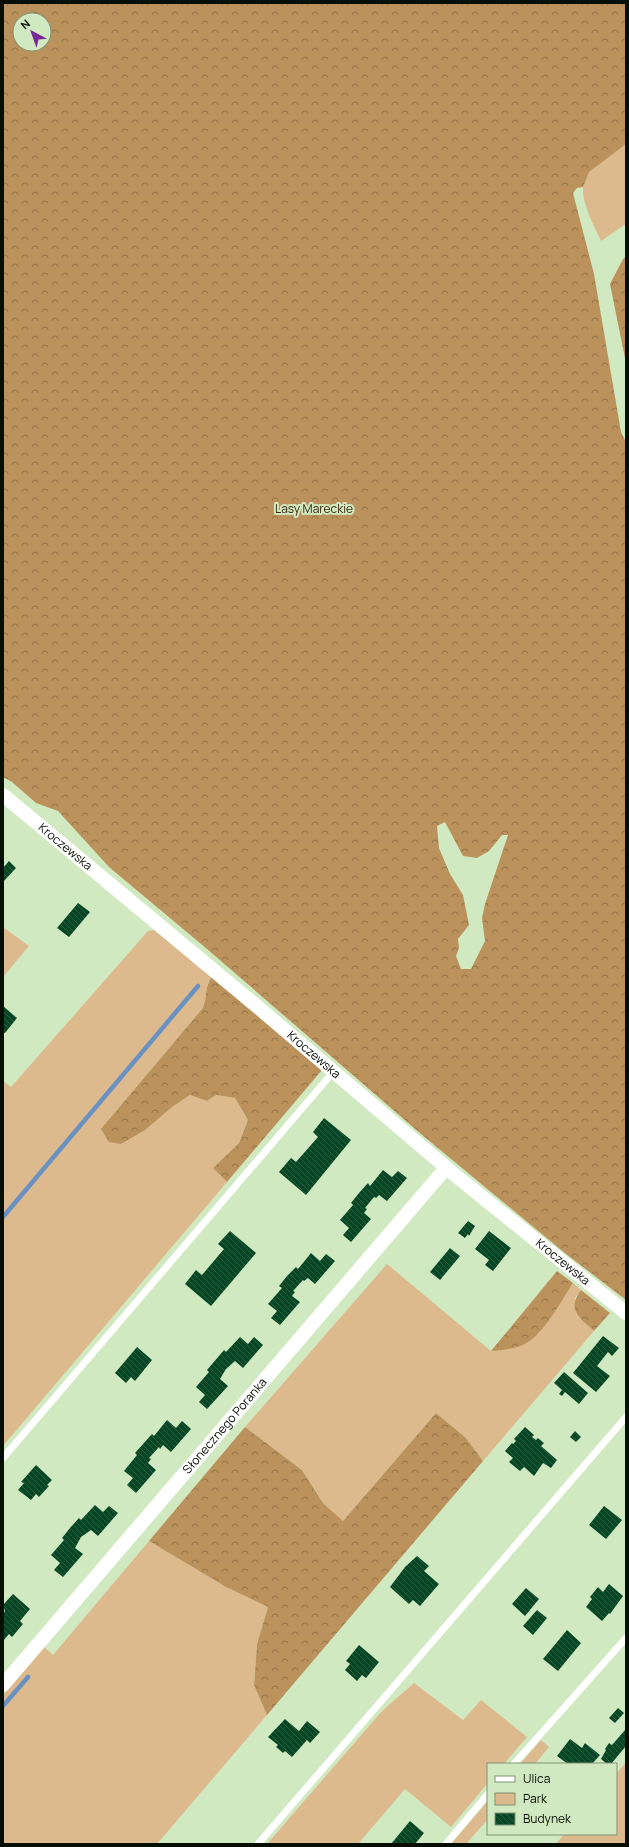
<svg xmlns="http://www.w3.org/2000/svg" width="629" height="1847" viewBox="0 0 629 1847" font-family="Manrope,sans-serif">
	<style>
		.green { fill: #ddba8d }
		.forest { fill: url(#forest-crowns); fill-rule: evenodd }
		.lines { fill: none; stroke-linecap: round; stroke-linejoin: round }
		.stream { stroke: #6992c3; stroke-width: 4.5 }
		.building { fill: url(#building-back-hatch) }
		.service { stroke: #fff; stroke-width: 7 }
		.minor { stroke: #fff; stroke-width: 14 }
		.labels { text-anchor: middle; stroke-width: 4; stroke-linejoin: round; paint-order: stroke }
		.park-label { font-size: 12px; fill: #3a280f; stroke: #d1e9c1 }
		.street-label { font-size: 12px; fill: #070e03; stroke: #d1e9c1 }
	</style>
	<defs>
		<pattern id="forest-crowns" width="20" height="18" patternUnits="userSpaceOnUse"><rect width="20" height="18" fill="#bb925c"/><path d="M2 6a3 3 0 1 1 6 0M12 15a3 3 0 1 1 6 0" fill="none" stroke="#96764a"/></pattern>
		<pattern id="building-back-hatch" width="6" height="6" patternUnits="userSpaceOnUse"><rect width="6" height="6" fill="#054724"/><path d="M-1 5l2 2M0 0l6 6M5-1l2 2" fill="none" stroke="#285d41"/></pattern>
	</defs>
	<rect width="100%" height="100%" fill="#d1e9c1"/>
	<g class="green">
		<path d="M626,144V224L601,241C593,222 573,191 589,172C598,162 615,152 626,144Z"/>
		<path d="M3,927L29,946L3,977Z"/>
		<path d="M154,930L214,974C204,986 208,994 203,1008L102,1129L172,1107L190,1095L207,1101L216,1095L235,1098L248,1120L239,1143L213,1168L227,1182L3,1446V1081L11,1087L148,931Z"/>
		<path d="M387,1264L491,1351L541,1329L573,1283L581,1290L575,1298L577,1315L594,1331L483,1461L466,1438L436,1413L343,1521L323,1503L302,1470L245,1427Z"/>
		<path d="M149,1541L226,1587L268,1607L257,1644L254,1684L267,1715L157,1844H3V1695L44,1647L53,1655Z"/>
		<path d="M414,1683L463,1720L481,1700L527,1737L504,1764H488V1783L451,1827L405,1789L358,1844H267L382,1711Z"/>
		<path d="M541,1740L549,1747L535,1764H520Z"/>
		<path d="M626,1762V1844H556L564,1834H616V1774Z"/>
		<path d="M488,1801V1819L466,1844H451Z"/>
	</g>
	<g class="forest">
		<path d="M3,3H626V144L589,172L583,187L577,188L573,193L594,274L621,432L626,442V1300L566,1254L421,1134L207,949L109,867L58,811L36,803L12,782L3,777ZM20,20H44V44H20ZM445,822L463,856L477,858L489,851L502,835H508L485,904L482,918L485,941L471,969H461L456,956L459,948L458,939L469,925L463,895L450,874L439,848L437,826Z"/>
		<path d="M626,256V363L610,284L623,259Z"/>
		<path d="M214,974L322,1070L227,1182L213,1168L239,1143L248,1120L235,1098L216,1095L207,1101L190,1095L172,1107L145,1130L121,1144L109,1142L101,1129L203,1008C208,994 204,986 214,974Z"/>
		<path d="M557,1271L573,1283C561,1301 544,1334 525,1344C514,1349 502,1350 491,1351Z"/>
		<path d="M581,1290L610,1313L594,1331C580,1318 566,1310 581,1290Z"/>
		<path d="M436,1413L466,1438L483,1461L267,1715L254,1685L257,1644L268,1607L226,1587L149,1541L245,1427L302,1470L323,1503L343,1521Z"/>
	</g>
	<g class="lines">
		<g class="stream">
			<path d="M3,1217L198,986"/>
			<path d="M3,1706L28,1677"/>
		</g>
	</g>
	<g class="building">
		<path d="M9,861L16,868L3,882V868Z"/>
		<path d="M78,903L90,912L69,937L57,928Z"/>
		<path d="M3,1006L17,1018L5,1033L3,1032Z"/>
		<path d="M324,1118L351,1140L306,1195L279,1172L291,1158L296,1162L318,1137L313,1132Z"/>
		<path d="M383,1170L392,1177L398,1171L407,1178L387,1201L379,1195L376,1198L374,1197L365,1208L367,1209L364,1213L371,1219L351,1242L343,1235L349,1228L340,1220L353,1205L351,1203L359,1193L368,1183L370,1186Z"/>
		<path d="M468,1221L475,1226L469,1236L468,1234L465,1238L458,1233Z"/>
		<path d="M230,1231L256,1253L211,1306L185,1284L196,1270L202,1275L224,1249L218,1244Z"/>
		<path d="M489,1231L511,1248L493,1271L485,1265L489,1260L475,1249Z"/>
		<path d="M450,1248L460,1256L440,1280L430,1272Z"/>
		<path d="M311,1253L320,1261L326,1254L335,1261L315,1284L308,1278L304,1281L303,1280L293,1291L295,1292L292,1296L300,1302L280,1325L271,1318L277,1311L268,1304L282,1288L279,1286L287,1276L296,1267L298,1269Z"/>
		<path d="M603,1336L619,1348L612,1356L608,1352L597,1366L610,1376L596,1392L573,1373Z"/>
		<path d="M240,1337L248,1344L254,1337L263,1345L243,1368L235,1361L226,1369L220,1379L228,1386L207,1409L199,1402L205,1395L196,1387L209,1372L207,1370L224,1350L226,1352Z"/>
		<path d="M137,1347L152,1360L135,1381L131,1377L126,1383L115,1373Z"/>
		<path d="M564,1372L588,1393L579,1404L565,1392L562,1396L559,1394L562,1390L554,1383Z"/>
		<path d="M167,1420L176,1428L182,1421L191,1429L171,1452L163,1445L160,1449L159,1447L149,1458L151,1459L148,1463L156,1470L136,1493L127,1485L133,1478L124,1471L137,1455L135,1453L152,1434L154,1436Z"/>
		<path d="M525,1427L534,1435L532,1437L536,1440L538,1438L544,1443L541,1446L557,1460L551,1468L543,1463L534,1476L524,1467L520,1471L509,1462L513,1458L505,1451L512,1443L513,1444L516,1441L514,1439Z"/>
		<path d="M575,1431L581,1437L576,1442L570,1437Z"/>
		<path d="M36,1465L52,1480L47,1485L49,1486L39,1497L36,1494L31,1500L18,1490L24,1483L21,1482Z"/>
		<path d="M95,1505L103,1512L109,1506L118,1513L98,1536L91,1530L81,1537L75,1548L83,1554L63,1577L54,1570L60,1563L51,1555L64,1540L62,1538L70,1528L79,1518L81,1520Z"/>
		<path d="M604,1506L622,1520L606,1539L589,1525Z"/>
		<path d="M417,1556L429,1566L424,1571L439,1584L420,1606L413,1600L409,1604L390,1587L405,1567Z"/>
		<path d="M609,1584L623,1596L610,1614L609,1613L602,1621L586,1607L592,1599L590,1597L598,1587L603,1592Z"/>
		<path d="M526,1588L539,1599L525,1616L512,1604Z"/>
		<path d="M13,1594L30,1609L20,1621L23,1624L12,1637L9,1634L3,1641V1614L5,1611L3,1605Z"/>
		<path d="M537,1610L547,1618L533,1635L523,1626Z"/>
		<path d="M567,1630L581,1643L558,1671L543,1659Z"/>
		<path d="M359,1645L379,1662L366,1678L362,1675L357,1681L345,1670L350,1664L346,1661Z"/>
		<path d="M618,1708L624,1713L615,1723L609,1718Z"/>
		<path d="M285,1719L299,1731L307,1721L320,1732L310,1743L307,1740L292,1757L285,1751L283,1753L276,1747L278,1745L268,1737Z"/>
		<path d="M626,1729V1746L611,1764H607L601,1759L606,1750L605,1749L609,1743L612,1745Z"/>
		<path d="M570,1739L582,1748L585,1743L600,1755L592,1764H568L557,1756Z"/>
		<path d="M410,1821L424,1833L415,1844H391Z"/>
	</g>
	<g class="lines">
		<g class="service">
			<path d="M3,1458L334,1071"/>
			<path d="M514,1764L626,1638"/>
			<path d="M258,1844L626,1417"/>
			<path d="M446,1844L488,1794"/>
		</g>
		<g class="minor">
			<path id="s1" d="M3,795L253,1003L455,1175L626,1313"/>
			<path id="s2" d="M3,1685L446,1168"/>
		</g>
	</g>
	<g class="labels">
		<g class="park-label">
			<text x="314" y="513">Lasy Mareckie</text>
		</g>
		<g class="street-label">
			<text dy="4" stroke="none"><textPath href="#s1" startOffset="81">Kroczewska</textPath></text>
			<text dy="4" stroke="none"><textPath href="#s1" startOffset="405">Kroczewska</textPath></text>
			<text dy="4" stroke="none"><textPath href="#s1" startOffset="729">Kroczewska</textPath></text>
			<text dy="4" stroke="none"><textPath href="#s2" startOffset="341">Słonecznego Poranka</textPath></text>
		</g>
	</g>
	<rect width="629" height="1847" fill="none" stroke="#070e03" stroke-width="8"/>
	<rect x="487" y="1763" width="130" height="72" fill="#d1e9c1" stroke="#809175"/>
	<rect x="495" y="1776" width="20" height="6" fill="#ffffff" stroke="#809175"/>
	<text x="523" y="1783" font-size="12" fill="#070e03">Ulica</text>
	<rect x="495" y="1793" width="20" height="12" fill="#ddba8d" stroke="#809175"/>
	<text x="523" y="1803" font-size="12" fill="#070e03">Park</text>
	<rect x="495" y="1813" width="20" height="12" fill="url(#building-back-hatch)" stroke="#809175"/>
	<text x="523" y="1823" font-size="12" fill="#070e03">Budynek</text>
	<g transform="translate(32 32) rotate(319)"><circle r="19" fill="#d1e9c1" stroke="#809175"/>
	<path d="M0-3L7 15L0 10L-7 15Z" fill="#77299a"/>
	<text y="-6" font-size="11" font-weight="bold" text-anchor="middle" fill="#070e03">N</text>
	</g>
</svg>
